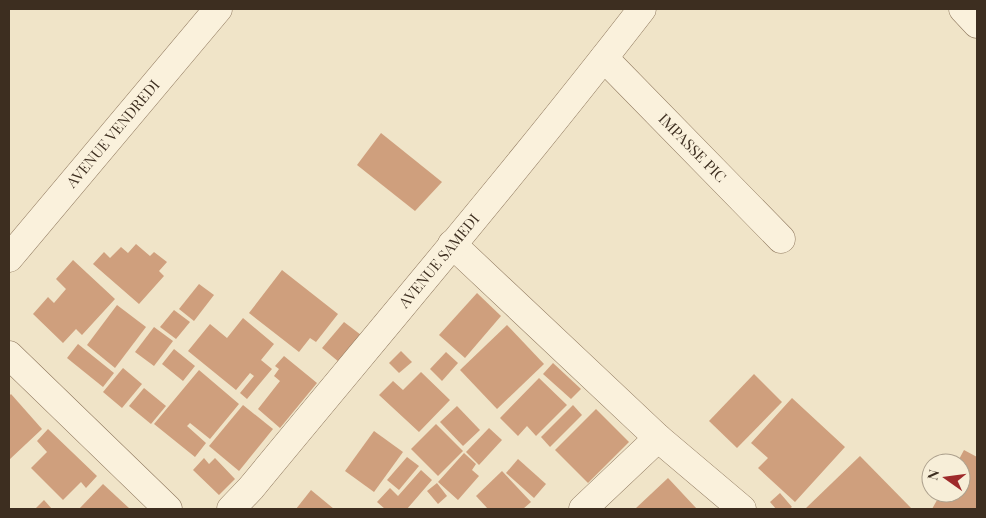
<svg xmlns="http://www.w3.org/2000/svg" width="986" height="518" viewBox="0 0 986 518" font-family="'Playfair Display',serif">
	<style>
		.building { fill: #cf9f7d }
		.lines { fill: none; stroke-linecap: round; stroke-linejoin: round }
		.street-casing { stroke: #8d765c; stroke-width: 29 }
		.street { stroke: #faf1dc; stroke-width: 28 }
		.labels { text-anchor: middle; stroke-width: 4; stroke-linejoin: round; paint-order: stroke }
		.street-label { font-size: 15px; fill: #3d2e20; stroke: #f7eed8 }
	</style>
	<rect width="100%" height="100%" fill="#f0e4c8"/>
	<g class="building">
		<path d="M381,133L442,182L415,211L357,165Z"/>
		<path d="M136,244L150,256L154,252L167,262L159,271L164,276L139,304L93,264L104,252L110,258L121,247L128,253Z"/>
		<path d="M73,260L115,299L82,335L76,329L63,343L33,314L48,297L54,303L66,289L56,279Z"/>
		<path d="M282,270L338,314L316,342L310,338L299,352L249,313Z"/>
		<path d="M199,284L214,295L194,321L179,309Z"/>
		<path d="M477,293L501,316L465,358L439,335Z"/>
		<path d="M117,305L146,327L115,368L87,345Z"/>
		<path d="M174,310L190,322L176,339L160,327Z"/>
		<path d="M243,318L274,344L261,360L272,369L247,399L240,393L254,376L250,373L236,390L188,351L210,324L227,338Z"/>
		<path d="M344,322L361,335L339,362L322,348Z"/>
		<path d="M507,325L544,364L497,409L460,370Z"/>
		<path d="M154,327L173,341L154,366L135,352Z"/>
		<path d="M78,344L114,373L103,387L67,358Z"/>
		<path d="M174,349L195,366L183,381L162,364Z"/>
		<path d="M401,351L412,362L399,373L389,363Z"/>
		<path d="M446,352L458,363L442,381L430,369Z"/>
		<path d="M284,356L317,383L280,428L258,409L280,381L274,376L279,369L275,366Z"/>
		<path d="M553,363L581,389L571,399L543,374Z"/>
		<path d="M123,368L142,384L122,408L103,392Z"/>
		<path d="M199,370L239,404L210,439L190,423L187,426L206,443L195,457L154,424Z"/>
		<path d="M421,372L450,400L419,432L379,395L393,381L403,390Z"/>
		<path d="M754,374L782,402L737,448L709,421Z"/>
		<path d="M539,378L567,405L536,436L527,426L518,436L500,418Z"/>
		<path d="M144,388L166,406L151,424L129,406Z"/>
		<path d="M11,394L42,429L9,460V396Z"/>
		<path d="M792,398L845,447L795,502L758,468L768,458L751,443Z"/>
		<path d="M243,405L273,429L239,471L209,446Z"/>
		<path d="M573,405L582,415L550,447L541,437Z"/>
		<path d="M457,406L480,430L463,446L440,422Z"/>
		<path d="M596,409L629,442L588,483L555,450Z"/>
		<path d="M436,424L463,451L438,476L411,449Z"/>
		<path d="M489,428L502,440L479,465L466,452Z"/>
		<path d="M48,429L97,476L86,488L81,482L63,500L31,468L47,452L37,441Z"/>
		<path d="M374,431L403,452L374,492L345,471Z"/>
		<path d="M964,450L977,457V509H932L941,493H961V463H957Z"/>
		<path d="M464,453L476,464L472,470L479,476L458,500L438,482Z"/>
		<path d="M860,456L912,509H805Z"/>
		<path d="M407,457L419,466L399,490L387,480Z"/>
		<path d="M204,458L209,464L215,458L235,479L219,495L193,470Z"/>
		<path d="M518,459L546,484L534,498L506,473Z"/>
		<path d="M421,470L432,480L407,509H385L377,502L390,488L398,496Z"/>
		<path d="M502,471L531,502L523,509H488L476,496Z"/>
		<path d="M668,478L697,509H635Z"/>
		<path d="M437,483L447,496L438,504L427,491Z"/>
		<path d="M103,484L130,509H79Z"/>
		<path d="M311,490L334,509H296Z"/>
		<path d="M780,493L792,507L789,509H776L770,502Z"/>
		<path d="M44,500L52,509H35Z"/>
	</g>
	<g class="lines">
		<defs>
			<g id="street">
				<path d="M963,9L977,24"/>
				<path id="s1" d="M604,58L781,239"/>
				<path d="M452,244L658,438L742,509"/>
				<path id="s2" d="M9,258L218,9"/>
				<path d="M9,355L168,509"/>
				<path id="s3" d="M231,509L251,488C382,329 516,172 642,9"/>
				<path d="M583,509L658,438"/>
			</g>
		</defs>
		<use href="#street" class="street-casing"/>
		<use href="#street" class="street"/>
	</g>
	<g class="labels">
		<g class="street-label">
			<text dy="5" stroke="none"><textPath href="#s2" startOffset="162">AVENUE VENDREDI</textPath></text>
			<text dy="5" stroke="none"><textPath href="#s1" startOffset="126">IMPASSE PIC</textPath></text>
			<text dy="5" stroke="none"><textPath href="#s3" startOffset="324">AVENUE SAMEDI</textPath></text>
		</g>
	</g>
	<rect width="986" height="518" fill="none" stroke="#3d2e20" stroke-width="20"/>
	<g transform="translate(946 478) rotate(284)"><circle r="24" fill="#f7eed8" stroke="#ada18e"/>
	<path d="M0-4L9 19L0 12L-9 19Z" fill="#9e2a2b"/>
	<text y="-8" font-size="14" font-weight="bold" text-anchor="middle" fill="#3d2e20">N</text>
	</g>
</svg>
